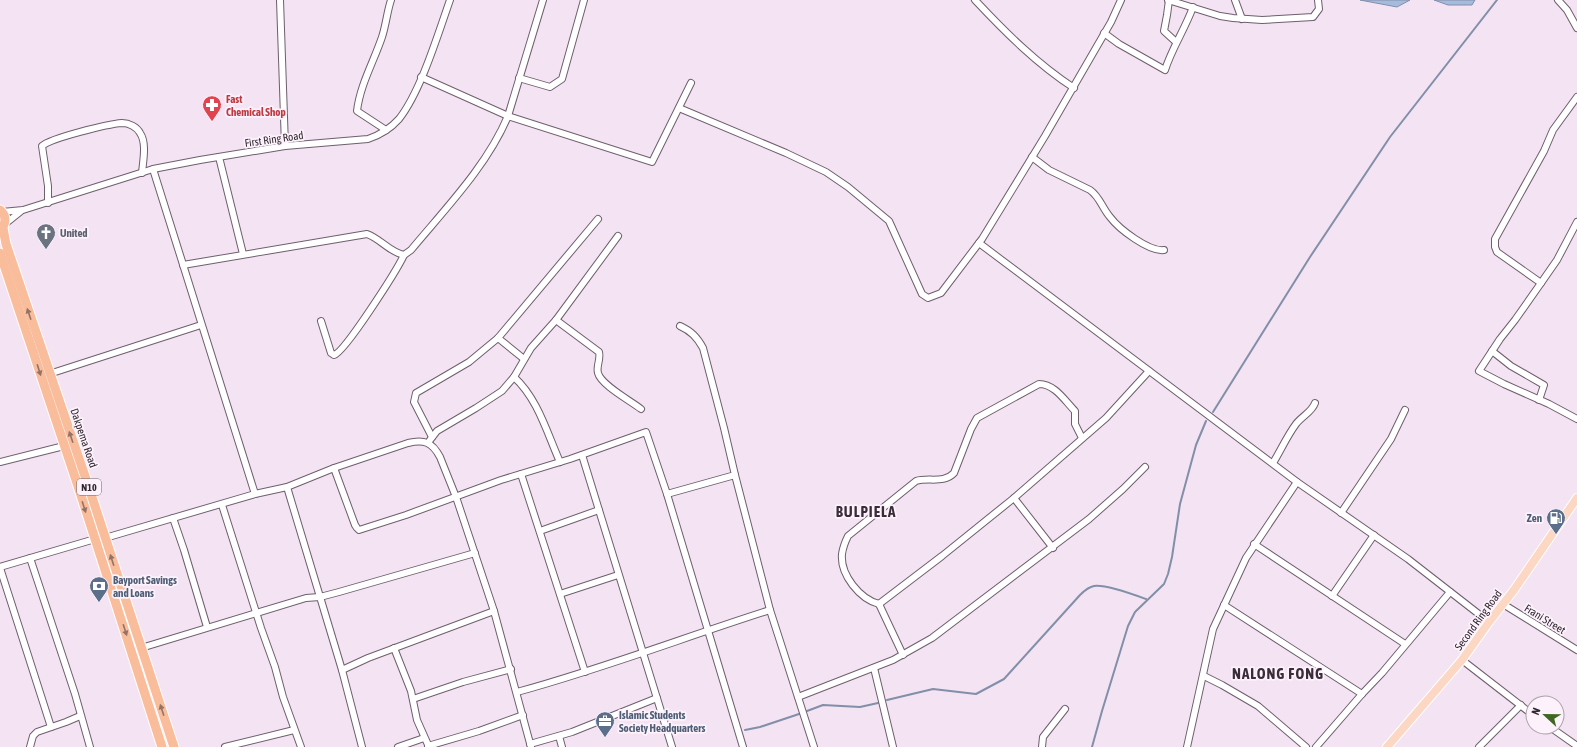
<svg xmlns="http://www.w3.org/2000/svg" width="1577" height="747" viewBox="0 0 1577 747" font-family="'Asap Condensed',sans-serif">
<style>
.water{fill:#a5bbdd;stroke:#828fa9}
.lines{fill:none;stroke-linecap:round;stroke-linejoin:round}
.stream{stroke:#828fa9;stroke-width:2}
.minor-casing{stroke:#6e5f6d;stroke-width:8}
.major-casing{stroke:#fff;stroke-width:10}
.highway-casing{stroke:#fff;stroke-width:11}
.minor{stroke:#fff;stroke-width:6}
.major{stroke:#fbd7c4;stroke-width:8}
.highway{stroke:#f9bd9c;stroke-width:9}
.oneway{fill:#947266}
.labels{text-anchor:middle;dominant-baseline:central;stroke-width:3.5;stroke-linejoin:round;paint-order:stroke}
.shield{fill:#fdf2fc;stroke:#6d656c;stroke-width:1}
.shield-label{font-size:10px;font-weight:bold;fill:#2f282f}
.health-label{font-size:11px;font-weight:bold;fill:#be3a42;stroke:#fdf2fc;text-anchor:start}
.street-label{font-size:11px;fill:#2f282f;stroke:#fdf2fc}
.worship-label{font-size:11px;font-weight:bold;fill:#5b616d;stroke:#fdf2fc;text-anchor:start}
.service-label{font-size:11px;font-weight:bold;fill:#4e5e75;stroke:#fdf2fc;text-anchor:start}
.district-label{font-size:15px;font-weight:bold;letter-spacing:1px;fill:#3a2d39;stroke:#fdf2fc}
</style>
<rect width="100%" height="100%" fill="#f4e3f3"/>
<!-- water -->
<g class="water">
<path d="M 1360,0 L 1410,0 L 1397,7 Z"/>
<path d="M 1434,0 L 1475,0 L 1472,5 L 1448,5 Z"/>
</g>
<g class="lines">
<!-- stream -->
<g class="stream">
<path d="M 1213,412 L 1310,257 L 1390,137 L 1497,0"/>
<path d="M 887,700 L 933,689 L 976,694 L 1004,679 L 1080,595 C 1084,591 1088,587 1094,586 C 1105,584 1135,595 1146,599"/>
<path d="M 807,711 L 823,705 L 860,707 L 878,703"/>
<path d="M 745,730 L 760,727 L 799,714"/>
<path d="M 1092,747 L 1102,711 L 1128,626 L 1135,612 L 1164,584 L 1168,574 L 1172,557 L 1180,504 L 1196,445 L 1206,421"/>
</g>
<defs>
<g id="minor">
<path d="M 280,0 L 285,146"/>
<path d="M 975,0 C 1005,32 1037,64 1074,88"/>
<path d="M 1168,0 L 1220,16 L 1233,18 L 1262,20 L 1313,17 L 1319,9 L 1318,0"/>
<path d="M 1169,0 L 1167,15 L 1164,31 L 1176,42"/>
<path d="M 1235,0 L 1242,19"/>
<path d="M 1558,0 L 1567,10 L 1577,28"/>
<path d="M 1104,33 L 1119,44 L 1165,70 C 1172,48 1185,29 1193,7"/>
<path d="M 421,77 L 508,116 L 652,162 L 691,83"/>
<path d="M 519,78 L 550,87 L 562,79 L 584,0"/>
<path d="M 1577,97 L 1553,130 L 1544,151 L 1495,239 L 1495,247 L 1497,252 L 1541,283 L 1515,320 L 1500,339 L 1479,371 L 1504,384 L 1549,404 L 1577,419"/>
<path d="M 679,108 L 786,153 L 826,172 L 848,187 L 889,221 L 922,294 L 928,298 L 941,293 L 982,239 L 1045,136 L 1111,22 L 1121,0"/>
<path d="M 386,130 L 357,111 C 360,85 374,61 382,37 C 386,25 387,12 391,0"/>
<path d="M 219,157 L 243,254"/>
<path d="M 1032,157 L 1049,170 L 1090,190 C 1100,197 1102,208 1110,217 C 1119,229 1149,252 1164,250"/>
<path d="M 153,169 L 255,494"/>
<path d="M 48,203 L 48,186 L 42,146 C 51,138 108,124 122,123 C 129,123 137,127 140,133 C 147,143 143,161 142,173"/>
<path d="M 2,212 L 23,210 L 153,169 L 200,160 L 285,146 L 368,139 C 380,135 391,128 399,119 C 421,91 438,34 450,0"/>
<path d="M 5,224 L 20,212"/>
<path d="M 979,243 L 1297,482 L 1408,559 L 1489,622"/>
<path d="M 183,265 L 367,234 C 381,239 389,252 404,255 L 411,250 C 445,209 487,166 508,116 L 543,0"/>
<path d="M 1541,283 L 1557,260 L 1577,222"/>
<path d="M 556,320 L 599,352 C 601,359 596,366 598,373 C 601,385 631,401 641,409"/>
<path d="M 321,321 L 331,353 L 334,355 C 345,352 397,270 404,255"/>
<path d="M 498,338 L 524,359"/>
<path d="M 1492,351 L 1511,366 L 1544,385 L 1539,400"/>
<path d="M 49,374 L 201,325"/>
<path d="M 514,377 C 538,399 547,433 560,462"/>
<path d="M 432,437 L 414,402 L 416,393 L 469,362 L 498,338 L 598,219"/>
<path d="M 430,440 L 437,431 L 476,408 L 502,391 L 514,377 L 531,348 L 556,320 L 618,236"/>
<path d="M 582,455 L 672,747"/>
<path d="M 0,462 L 64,446"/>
<path d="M 1273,463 C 1281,450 1287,436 1296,424 C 1302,416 1312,412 1315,403"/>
<path d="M 334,468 L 355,525 L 357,528 L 359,530 L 406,515 L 501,480 L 570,459 L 646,432 L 667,494 L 743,747"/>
<path d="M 521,474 L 585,672"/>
<path d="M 735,475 L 770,610 L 814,747"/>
<path d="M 287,487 L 342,670 L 362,747"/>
<path d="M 667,494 L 735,475 L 724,428 L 703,348 C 697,337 691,331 680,326"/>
<path d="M 1014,498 L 1053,548"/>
<path d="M 222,505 L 261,628 L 275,667 L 283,697 L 301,747"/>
<path d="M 1341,513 L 1391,439 L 1405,410"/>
<path d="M 173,518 L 184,550 L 207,627"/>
<path d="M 540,531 L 599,510"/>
<path d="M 105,538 L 255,494 L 287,487 L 334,468 L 408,443 C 424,439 432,442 440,457 L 456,497 L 494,611 L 531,747"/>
<path d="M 1254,544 L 1405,644"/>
<path d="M 30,558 L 75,694 L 90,747"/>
<path d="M 0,567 L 95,539"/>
<path d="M 0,568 L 51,727"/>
<path d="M 560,594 L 618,575"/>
<path d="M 1332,596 L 1374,535"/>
<path d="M 879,604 C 860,599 840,575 842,554 C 843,547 845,542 848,536 L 916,481 C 928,477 944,484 954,473 L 971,429 L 977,418 L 1039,384 C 1055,384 1065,401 1075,411 L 1075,424 L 1082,438"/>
<path d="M 879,604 L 942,556 L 1014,498 L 1106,418 L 1149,371"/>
<path d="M 879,604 L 903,655"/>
<path d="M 1503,604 L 1577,650"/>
<path d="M 1224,605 L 1362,694"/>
<path d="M 141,648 L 306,598 L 320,597 L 339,592 L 475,553"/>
<path d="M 394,648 L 411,691 L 417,720 L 429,747"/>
<path d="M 1462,660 L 1533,715"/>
<path d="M 874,668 L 893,747"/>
<path d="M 342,670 L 368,658 L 494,611"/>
<path d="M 1204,676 L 1222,685 L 1258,706 L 1306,747"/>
<path d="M 517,692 C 602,669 685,637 770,610"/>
<path d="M 798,697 L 893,660 L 932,638 L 1089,519 L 1123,489 L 1145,467"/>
<path d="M 413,699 L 463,682 L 511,669"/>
<path d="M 1550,727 L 1577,746"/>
<path d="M 559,736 L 562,747"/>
<path d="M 530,744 L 572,732 L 657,698"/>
<path d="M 428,746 L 479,731 L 523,715"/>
<path d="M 30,747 L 33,736 L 37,732 L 66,722 L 80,716"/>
<path d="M 225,747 L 294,730"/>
<path d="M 398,747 L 424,738"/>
<path d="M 1042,747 L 1043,737 L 1065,709"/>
<path d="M 1187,747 L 1213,629 L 1246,558 L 1297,482"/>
<path d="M 1316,747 L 1362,694 L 1382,673 L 1450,592"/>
<path d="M 1479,747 L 1521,705"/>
</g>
<path id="major" d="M 1387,747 L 1462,660 L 1489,622 L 1514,590 L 1577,498"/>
<g id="highway">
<path d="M 0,210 C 7,216 6,224 0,231"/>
<path d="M 3,228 L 6,244 L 88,485 L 174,747"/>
<path d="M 0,253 L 78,486 L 162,747"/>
</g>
</defs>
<!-- minor casing -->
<use href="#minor" class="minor-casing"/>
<!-- major casing -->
<use href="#major" class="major-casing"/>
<!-- highway casing -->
<use href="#highway" class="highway-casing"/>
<!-- minor -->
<use href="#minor" class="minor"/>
<!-- major -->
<use href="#major" class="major"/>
<!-- highway -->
<use href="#highway" class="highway"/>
</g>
<!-- one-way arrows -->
<defs><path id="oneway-solid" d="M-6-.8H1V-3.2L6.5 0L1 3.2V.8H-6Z"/></defs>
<g class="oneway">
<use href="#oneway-solid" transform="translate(29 314) rotate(-109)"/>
<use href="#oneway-solid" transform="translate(39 370) rotate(72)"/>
<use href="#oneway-solid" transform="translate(71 437) rotate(-109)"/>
<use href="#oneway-solid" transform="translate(84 507) rotate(72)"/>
<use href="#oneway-solid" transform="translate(112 560) rotate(-108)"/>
<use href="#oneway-solid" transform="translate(125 630) rotate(72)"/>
<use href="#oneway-solid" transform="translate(162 710) rotate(-108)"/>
</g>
<!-- icons -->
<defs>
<symbol id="pharmacy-pin" viewBox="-11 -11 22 30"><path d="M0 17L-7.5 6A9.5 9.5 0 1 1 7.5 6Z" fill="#e0444e" stroke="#fdf2fc"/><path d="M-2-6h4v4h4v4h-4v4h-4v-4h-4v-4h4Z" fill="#fff"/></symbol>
<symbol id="church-pin" viewBox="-11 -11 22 30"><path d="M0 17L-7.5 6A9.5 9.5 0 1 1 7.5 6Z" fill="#6b7280" stroke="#fdf2fc"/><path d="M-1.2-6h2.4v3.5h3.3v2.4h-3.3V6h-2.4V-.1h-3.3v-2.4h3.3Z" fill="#fff"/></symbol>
<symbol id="fuel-pin" viewBox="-11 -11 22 30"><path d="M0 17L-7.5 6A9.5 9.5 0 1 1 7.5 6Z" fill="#5c6f8a" stroke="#fdf2fc"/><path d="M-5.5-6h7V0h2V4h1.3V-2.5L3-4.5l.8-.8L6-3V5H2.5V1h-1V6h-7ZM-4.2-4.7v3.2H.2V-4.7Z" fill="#fff"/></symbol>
<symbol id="bank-pin" viewBox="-11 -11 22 30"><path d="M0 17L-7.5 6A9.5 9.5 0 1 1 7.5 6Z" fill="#5c6f8a" stroke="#fdf2fc"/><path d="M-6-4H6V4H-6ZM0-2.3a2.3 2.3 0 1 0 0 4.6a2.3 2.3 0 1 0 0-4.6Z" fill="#fff"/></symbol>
<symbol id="office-pin" viewBox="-11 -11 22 30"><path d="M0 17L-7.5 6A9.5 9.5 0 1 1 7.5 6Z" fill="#5c6f8a" stroke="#fdf2fc"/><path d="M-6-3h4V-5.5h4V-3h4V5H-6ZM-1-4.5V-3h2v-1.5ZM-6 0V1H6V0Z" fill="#fff"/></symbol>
</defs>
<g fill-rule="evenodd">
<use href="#pharmacy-pin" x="201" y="94" width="22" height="30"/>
<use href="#church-pin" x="35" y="222" width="22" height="30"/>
<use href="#fuel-pin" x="1545" y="507" width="22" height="30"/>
<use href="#bank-pin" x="88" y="575" width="22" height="30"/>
<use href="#office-pin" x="594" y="710" width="22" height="30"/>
</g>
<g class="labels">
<!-- shield labels -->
<rect class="shield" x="77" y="479" width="24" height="16" rx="3"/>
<g class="shield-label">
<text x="89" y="487">N10</text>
</g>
<!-- health labels -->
<g class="health-label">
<text x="226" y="99">Fast<tspan x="226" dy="13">Chemical Shop</tspan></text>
</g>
<!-- street labels -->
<g class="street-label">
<text transform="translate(274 139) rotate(-8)">First Ring Road</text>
<text transform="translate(84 438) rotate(71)">Dakpema Road</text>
<text transform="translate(1545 619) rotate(32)">Frani Street</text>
<text transform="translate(1478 620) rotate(-54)">Second Ring Road</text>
</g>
<!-- worship labels -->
<g class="worship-label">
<text x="60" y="233">United</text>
</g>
<!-- service labels -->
<g class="service-label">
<text x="1542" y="518" text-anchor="end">Zen</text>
<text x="113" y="580">Bayport Savings<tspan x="113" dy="13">and Loans</tspan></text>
<text x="619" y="715">Islamic Students<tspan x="619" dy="13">Society Headquarters</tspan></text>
</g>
<!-- district labels -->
<g class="district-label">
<text x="866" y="511">BULPIELA</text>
<text x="1278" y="673">NALONG FONG</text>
</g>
</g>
<!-- north arrow -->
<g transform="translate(1545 715) rotate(292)"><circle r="19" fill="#fdf2fc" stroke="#aba1aa"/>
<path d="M0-3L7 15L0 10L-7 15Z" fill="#406721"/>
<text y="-6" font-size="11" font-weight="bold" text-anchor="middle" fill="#2f282f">N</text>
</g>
</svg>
